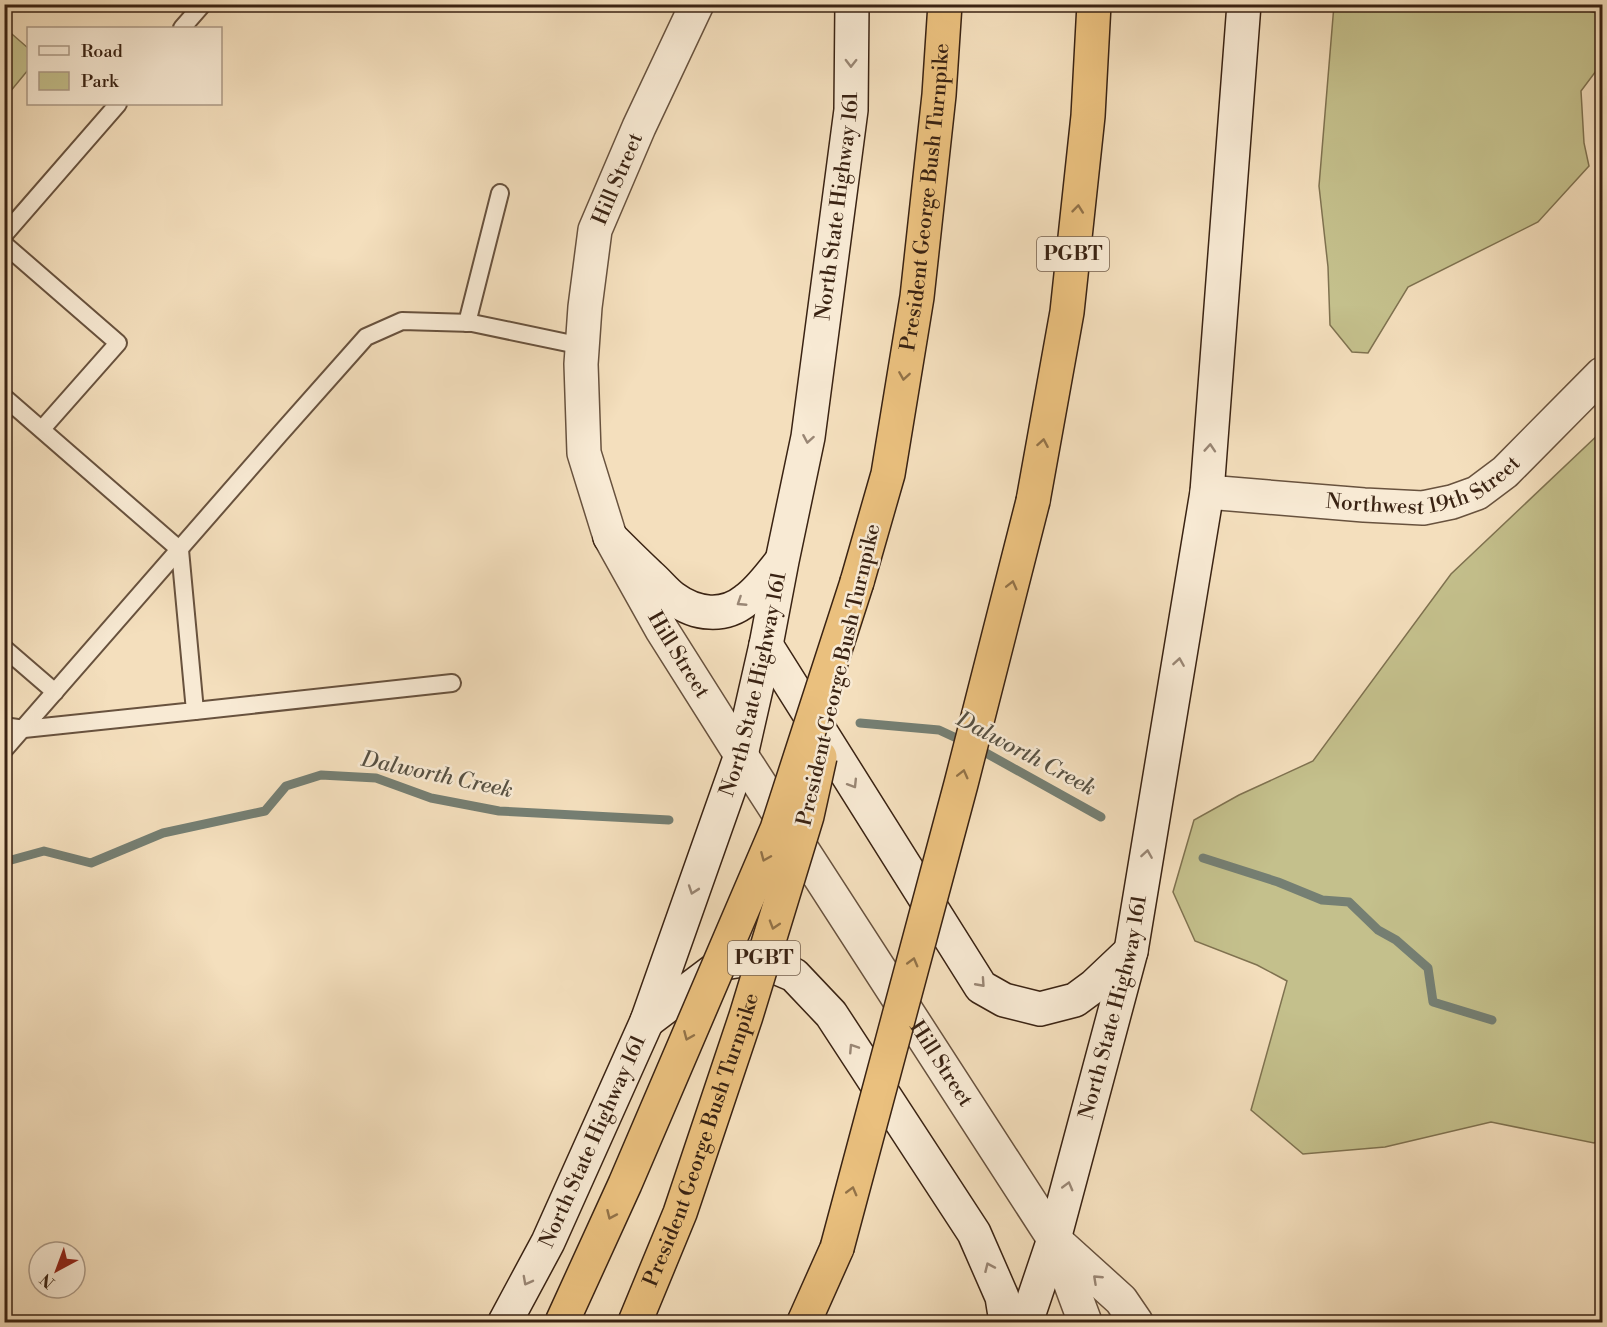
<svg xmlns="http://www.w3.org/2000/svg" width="1607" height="1327" viewBox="0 0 1607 1327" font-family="'Libre Bodoni',serif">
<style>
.green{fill:#c4c08c;stroke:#7f7250;stroke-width:1.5}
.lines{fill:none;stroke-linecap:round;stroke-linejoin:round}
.stream{stroke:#757f73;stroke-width:9}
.service-casing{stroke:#68523e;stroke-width:20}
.tertiary-casing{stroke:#68523e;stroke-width:36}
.secondary-casing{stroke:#3a2313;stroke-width:36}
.motorway-casing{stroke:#3a2313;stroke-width:36}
.service{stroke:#f8ead4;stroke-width:16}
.tertiary{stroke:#f8ead4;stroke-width:33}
.secondary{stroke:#f8ead4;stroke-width:33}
.motorway{stroke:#eac07e;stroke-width:33}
.motorway-bridge-casing{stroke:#3a2313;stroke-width:36;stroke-linecap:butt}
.motorway-bridge{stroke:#eac07e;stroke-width:33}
.oneway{stroke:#998674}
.oneway2{stroke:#927248}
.labels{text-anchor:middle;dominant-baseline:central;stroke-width:5;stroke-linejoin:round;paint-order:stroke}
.shield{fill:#f8ead4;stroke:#735f4d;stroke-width:1.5}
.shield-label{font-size:20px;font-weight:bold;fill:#3a2313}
.street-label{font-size:21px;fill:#3a2313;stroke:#f8ead4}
.water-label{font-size:22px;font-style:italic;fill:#575143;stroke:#f8ead4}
</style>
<rect width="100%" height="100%" fill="#f4dfbd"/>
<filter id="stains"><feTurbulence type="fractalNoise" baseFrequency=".00333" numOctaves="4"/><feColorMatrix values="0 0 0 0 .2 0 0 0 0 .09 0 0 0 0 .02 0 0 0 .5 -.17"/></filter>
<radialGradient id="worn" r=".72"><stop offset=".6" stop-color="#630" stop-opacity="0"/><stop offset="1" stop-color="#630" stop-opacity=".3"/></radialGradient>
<!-- green -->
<g class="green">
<path d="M 1558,4 L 1597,13 L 1602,19 L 1602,63 L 1581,91 L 1584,143 L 1589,166 L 1538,222 L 1408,287 L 1368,353 L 1352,352 L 1330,325 L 1328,267 L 1319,186 L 1334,5 Z"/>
<path d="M 5,28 L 28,48 L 28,70 L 5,98 Z"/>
<path d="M 1602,431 L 1602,1138 L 1594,1143 L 1491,1122 L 1385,1147 L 1303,1154 L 1251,1110 L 1287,981 L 1257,965 L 1195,941 L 1173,892 L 1194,820 L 1239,795 L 1313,761 L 1451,574 Z"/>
</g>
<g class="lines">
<!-- stream -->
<g class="stream">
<path d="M 860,723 L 939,730 L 965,742"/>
<path d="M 977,748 L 1101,817"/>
<path d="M 1203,858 L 1278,882 L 1322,900 L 1349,902 L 1378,930 L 1396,940 L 1428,968 L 1433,1002 L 1492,1020"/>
<path d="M 4,862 L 44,851 L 91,863 L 163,833 L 265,811 L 286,786 L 321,775 L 376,778 L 431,798 L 499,811 L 669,820"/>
</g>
<defs>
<g id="service">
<path d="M 182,28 L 203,4"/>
<path d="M 4,235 L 118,104"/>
<path d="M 4,244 L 118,343 L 42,429"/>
<path d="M 467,323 L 500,193"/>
<path d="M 4,397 L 180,550 L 195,711 L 24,729 L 4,726"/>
<path d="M 4,648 L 55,692"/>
<path d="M 195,711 L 452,683"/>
<path d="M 4,750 L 279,435 L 366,337 L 402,321 L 472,323 L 582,346"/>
</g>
<g id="tertiary">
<path id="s1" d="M 697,4 L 639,127 L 595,230 L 585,307 L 581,364 L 584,453 L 610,537 L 662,630 L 741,755 L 1054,1239 L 1085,1322"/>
<path id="s2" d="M 1207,492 L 1364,505 L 1423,508 L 1452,502 L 1477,493 L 1505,472 L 1602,374"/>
<path d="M 1058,1243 L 1121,1300 L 1136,1322"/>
</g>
<g id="secondary">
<path d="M 610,537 C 623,550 636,563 650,576 C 658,583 665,592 673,598 C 696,615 724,618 746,600 C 760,590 770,575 781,562"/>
<path d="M 766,645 L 981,987 L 1004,1000 L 1040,1009 L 1075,1000 L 1094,986 L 1131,951"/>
<path d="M 647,1021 L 724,963 L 754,958 L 794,975 L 831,1014 L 974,1233 L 1002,1297 L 1006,1322"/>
<path id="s3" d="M 505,1322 L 548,1242 L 647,1021 L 741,755 L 766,645 L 782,561 L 808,437 L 851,110 L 852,4"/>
<path id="s4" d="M 1026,1322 L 1054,1239 L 1131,951 L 1207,492 L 1244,4"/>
</g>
<g id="motorway">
<path d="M 1033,501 L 1067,312 L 1088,116 L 1094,4"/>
<path id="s5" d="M 857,582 L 888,474 L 917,297 L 939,95 L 945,4"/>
<path d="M 804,1322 L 837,1248"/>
</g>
</defs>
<!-- service casing -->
<use href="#service" class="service-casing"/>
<!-- tertiary casing -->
<use href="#tertiary" class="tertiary-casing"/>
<!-- secondary casing -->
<use href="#secondary" class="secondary-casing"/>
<!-- motorway casing -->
<use href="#motorway" class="motorway-casing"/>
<!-- service -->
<use href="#service" class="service"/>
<!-- tertiary -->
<use href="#tertiary" class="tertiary"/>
<!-- secondary -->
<use href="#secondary" class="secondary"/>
<!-- motorway -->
<use href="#motorway" class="motorway"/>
<defs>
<g id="motorway-bridge">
<path d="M 837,1248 L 961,784 L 1033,501"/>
<path d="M 562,1322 L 625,1184 L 777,829 L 857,582"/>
<path id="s6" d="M 635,1322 L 680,1213 L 746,1016 L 807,816 L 820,757"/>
</g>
</defs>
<!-- motorway-bridge casing -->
<use href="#motorway-bridge" class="motorway-bridge-casing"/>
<!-- motorway-bridge -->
<use href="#motorway-bridge" class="motorway-bridge"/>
</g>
<!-- one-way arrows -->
<defs><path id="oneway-chevron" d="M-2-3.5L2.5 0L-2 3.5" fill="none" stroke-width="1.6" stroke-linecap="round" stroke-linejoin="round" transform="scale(1.5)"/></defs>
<g class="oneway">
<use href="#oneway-chevron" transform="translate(851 63) rotate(91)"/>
<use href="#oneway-chevron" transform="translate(808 439) rotate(100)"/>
<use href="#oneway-chevron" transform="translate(1210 448) rotate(-86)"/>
<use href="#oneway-chevron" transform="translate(741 602) rotate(147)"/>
<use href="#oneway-chevron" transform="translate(1179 662) rotate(-81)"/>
<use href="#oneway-chevron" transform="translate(853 784) rotate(58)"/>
<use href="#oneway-chevron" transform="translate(1147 854) rotate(-81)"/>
<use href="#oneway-chevron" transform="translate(693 890) rotate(109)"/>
<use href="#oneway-chevron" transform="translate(981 983) rotate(48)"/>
<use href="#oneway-chevron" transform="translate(853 1048) rotate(-123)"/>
<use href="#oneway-chevron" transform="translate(1068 1186) rotate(-75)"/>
<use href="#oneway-chevron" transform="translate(989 1267) rotate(-114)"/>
<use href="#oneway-chevron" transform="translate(1097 1279) rotate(-137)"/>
<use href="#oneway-chevron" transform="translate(527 1281) rotate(118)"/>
</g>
<g class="oneway2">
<use href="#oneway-chevron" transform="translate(1078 209) rotate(-84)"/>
<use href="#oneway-chevron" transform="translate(904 376) rotate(99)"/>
<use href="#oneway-chevron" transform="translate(1043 443) rotate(-80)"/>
<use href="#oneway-chevron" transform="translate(1012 585) rotate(-76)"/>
<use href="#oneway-chevron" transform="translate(963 774) rotate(-76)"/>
<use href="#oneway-chevron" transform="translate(765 857) rotate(113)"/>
<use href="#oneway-chevron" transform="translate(774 925) rotate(107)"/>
<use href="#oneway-chevron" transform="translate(913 962) rotate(-75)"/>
<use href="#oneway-chevron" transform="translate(688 1036) rotate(113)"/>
<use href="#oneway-chevron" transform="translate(852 1191) rotate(-75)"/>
<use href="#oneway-chevron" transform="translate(611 1215) rotate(114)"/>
</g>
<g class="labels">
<!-- shield labels -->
<g class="shield">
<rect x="1037" y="237" width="72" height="34" rx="4.5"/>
<rect x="728" y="941" width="72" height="34" rx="4.5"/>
</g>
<g class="shield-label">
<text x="1073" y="254">PGBT</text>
<text x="764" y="958">PGBT</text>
</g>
<!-- street labels -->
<g class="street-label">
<text transform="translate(618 179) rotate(-67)">Hill Street</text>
<text stroke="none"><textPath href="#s5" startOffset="392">President George Bush Turnpike</textPath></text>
<text stroke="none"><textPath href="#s3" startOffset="1173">North State Highway 161</textPath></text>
<text stroke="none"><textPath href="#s2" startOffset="222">Northwest 19th Street</textPath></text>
<text stroke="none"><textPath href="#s1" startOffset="696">Hill Street</textPath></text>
<text transform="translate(839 675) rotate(-77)">President George Bush Turnpike</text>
<text stroke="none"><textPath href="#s3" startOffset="687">North State Highway 161</textPath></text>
<text stroke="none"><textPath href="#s4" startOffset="327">North State Highway 161</textPath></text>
<text stroke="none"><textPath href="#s1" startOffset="1182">Hill Street</textPath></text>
<text stroke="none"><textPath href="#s6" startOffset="194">President George Bush Turnpike</textPath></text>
<text stroke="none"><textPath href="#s3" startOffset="201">North State Highway 161</textPath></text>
</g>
<!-- water labels -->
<g class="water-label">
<text transform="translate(1026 754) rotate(28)">Dalworth Creek</text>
<text transform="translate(437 775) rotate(12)">Dalworth Creek</text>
</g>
</g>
<!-- margin -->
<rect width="1607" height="1327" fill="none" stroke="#f4dfbd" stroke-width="24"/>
<rect x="6" y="6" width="1595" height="1315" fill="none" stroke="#3a2313" stroke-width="3"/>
<rect x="12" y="12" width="1583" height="1303" fill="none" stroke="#3a2313" stroke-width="1.5"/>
<!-- legend -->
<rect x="27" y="27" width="195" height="78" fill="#f8ead4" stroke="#ac9a87" stroke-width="1.5"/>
<rect x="39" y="46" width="30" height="9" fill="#f8ead4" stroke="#ac9a87" stroke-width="1.5"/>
<text x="81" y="57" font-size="18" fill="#3a2313">Road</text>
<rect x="39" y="72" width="30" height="18" fill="#c4c08c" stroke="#ac9a87" stroke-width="1.5"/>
<text x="81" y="87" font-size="18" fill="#3a2313">Park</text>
<!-- north arrow -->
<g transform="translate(57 1270) rotate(221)"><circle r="28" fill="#f8ead4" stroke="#ac9a87" stroke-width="1.5"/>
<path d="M0-4.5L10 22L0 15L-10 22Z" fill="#8f2418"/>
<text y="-9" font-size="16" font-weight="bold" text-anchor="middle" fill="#3a2313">N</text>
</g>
<rect width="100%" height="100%" filter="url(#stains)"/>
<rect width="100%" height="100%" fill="url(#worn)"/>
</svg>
